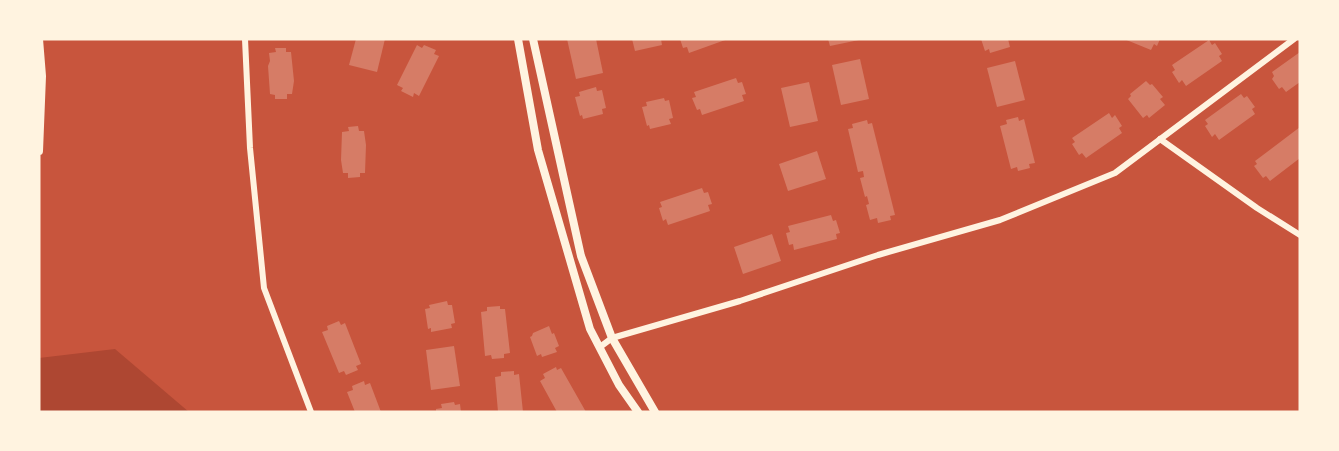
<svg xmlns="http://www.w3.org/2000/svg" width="1339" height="451" viewBox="0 0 1339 451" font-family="'Source Serif 4',serif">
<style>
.green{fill:#ae4732}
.building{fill:#d67c66}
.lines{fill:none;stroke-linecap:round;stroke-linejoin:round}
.minor{stroke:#fff3e0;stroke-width:6}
.tertiary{stroke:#fff3e0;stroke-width:8}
.secondary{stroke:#fff3e0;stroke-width:8}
</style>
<rect width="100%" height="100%" fill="#c8553d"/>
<!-- green -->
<path class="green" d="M 115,349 L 189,412 L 39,412 L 39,358 Z"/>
<!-- building -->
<g class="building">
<path d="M 356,39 L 385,39 L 377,72 L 349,65 Z"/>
<path d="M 567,39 L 596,39 L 603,73 L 576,79 Z"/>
<path d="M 632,39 L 661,39 L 662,45 L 635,51 Z"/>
<path d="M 680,39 L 728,39 L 689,53 L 687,47 L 683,48 Z"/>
<path d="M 828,39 L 858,39 L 859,40 L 830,46 Z"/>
<path d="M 981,39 L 1008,39 L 1010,47 L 990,53 L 989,49 L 985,51 Z"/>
<path d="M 1124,39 L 1160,39 L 1157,46 L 1154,44 L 1151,50 Z"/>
<path d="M 1209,40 L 1212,45 L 1215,43 L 1222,54 L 1219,56 L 1222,61 L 1186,86 L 1182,80 L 1179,83 L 1172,72 L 1175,70 L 1172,65 Z"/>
<path d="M 417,45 L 422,48 L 424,45 L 436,50 L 434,54 L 439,56 L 419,96 L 414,93 L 413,97 L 401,91 L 403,88 L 397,85 Z"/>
<path d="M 275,48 L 286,48 L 286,52 L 291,52 L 294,81 L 292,94 L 287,94 L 287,99 L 275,99 L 275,95 L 270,94 L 268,66 L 270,61 L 269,53 L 276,52 Z"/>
<path d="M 1300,52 L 1300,82 L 1286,92 L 1282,87 L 1279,89 L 1272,79 L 1274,76 L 1272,72 Z"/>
<path d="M 860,59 L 869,99 L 841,105 L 832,65 Z"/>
<path d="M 1015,61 L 1025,100 L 997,107 L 987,68 Z"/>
<path d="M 736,78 L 738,83 L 742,82 L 746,94 L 742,95 L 744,101 L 702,115 L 700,109 L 697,110 L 692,98 L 696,97 L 694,92 Z"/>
<path d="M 1146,81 L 1150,85 L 1152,84 L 1163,97 L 1160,99 L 1165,105 L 1149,118 L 1147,115 L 1143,118 L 1128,99 L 1131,96 L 1130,94 Z"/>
<path d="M 809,82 L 818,121 L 790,127 L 781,88 Z"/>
<path d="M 596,87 L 597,91 L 602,90 L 606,108 L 602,109 L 603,114 L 583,119 L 582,115 L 580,116 L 575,97 L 580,96 L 579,92 Z"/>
<path d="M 1241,94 L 1244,98 L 1247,96 L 1255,107 L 1252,109 L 1255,114 L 1219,140 L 1215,134 L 1212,137 L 1205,126 L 1208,124 L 1205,120 Z"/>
<path d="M 664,98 L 665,101 L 669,100 L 673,118 L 669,119 L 671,124 L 650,129 L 649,125 L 647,126 L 642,107 L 647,106 L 646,102 Z"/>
<path d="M 1109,113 L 1112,118 L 1115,115 L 1122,126 L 1119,128 L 1122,133 L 1086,158 L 1082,153 L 1079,155 L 1072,144 L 1075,142 L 1072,138 Z"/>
<path d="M 1018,117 L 1019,121 L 1024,119 L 1035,163 L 1029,164 L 1030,168 L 1018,171 L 1017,167 L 1011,169 L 1000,126 L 1007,124 L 1006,120 Z"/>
<path d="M 867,120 L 868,124 L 872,123 L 895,215 L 890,216 L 891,220 L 878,223 L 877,218 L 870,220 L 866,205 L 869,204 L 867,196 L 865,197 L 860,178 L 864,177 L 863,171 L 858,172 L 848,129 L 853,128 L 852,124 Z"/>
<path d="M 358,126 L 359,131 L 364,131 L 366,145 L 365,173 L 360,173 L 360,177 L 348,178 L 348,173 L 343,173 L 341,160 L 342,132 L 349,131 L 348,127 Z"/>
<path d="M 1300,127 L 1300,158 L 1270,181 L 1266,176 L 1263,178 L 1254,166 L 1257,164 L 1255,161 Z"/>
<path d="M 817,151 L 826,179 L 788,191 L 779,164 Z"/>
<path d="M 702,188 L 704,193 L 708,192 L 712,204 L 708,205 L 710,211 L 668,225 L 666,219 L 663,221 L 659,208 L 662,207 L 660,202 Z"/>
<path d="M 831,215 L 833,221 L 836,220 L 840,233 L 836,234 L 837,239 L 794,250 L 793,244 L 789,245 L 786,233 L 790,232 L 788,226 Z"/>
<path d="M 772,234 L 781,261 L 743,274 L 734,247 Z"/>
<path d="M 447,301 L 448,305 L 452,305 L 455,323 L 451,324 L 452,328 L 431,332 L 431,328 L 428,329 L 425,309 L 430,308 L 429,305 Z"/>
<path d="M 500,306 L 500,309 L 505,309 L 510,353 L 504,354 L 504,358 L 492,359 L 491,355 L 485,356 L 481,312 L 487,311 L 487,307 Z"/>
<path d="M 339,321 L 341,325 L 345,323 L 361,364 L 356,366 L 358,370 L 346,375 L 344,371 L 339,373 L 322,332 L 328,330 L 327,326 Z"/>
<path d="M 549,326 L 552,334 L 554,333 L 559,346 L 555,348 L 557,352 L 542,357 L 541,354 L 537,356 L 530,337 L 532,336 L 533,333 Z"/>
<path d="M 454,346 L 460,386 L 431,390 L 426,350 Z"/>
<path d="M 556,367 L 557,370 L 561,368 L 586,412 L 557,412 L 540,381 L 545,378 L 543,374 Z"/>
<path d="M 514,371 L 514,375 L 519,374 L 523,412 L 498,412 L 495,377 L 501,376 L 501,372 Z"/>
<path d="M 364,381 L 365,385 L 370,383 L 381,412 L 355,412 L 347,392 L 353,390 L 352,386 Z"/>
<path d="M 454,402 L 455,405 L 460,404 L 461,412 L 436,412 L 436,409 L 442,408 L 441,404 Z"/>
</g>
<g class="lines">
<!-- minor -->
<g class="minor">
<path d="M 245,39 L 250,148 L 264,288 L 311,412"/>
<path d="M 1160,139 L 1257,208 L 1300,235"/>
<path d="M 600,347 L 612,338 L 740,301 L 878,255 L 1000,220 L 1115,173 L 1294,39"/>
</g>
<!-- tertiary -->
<g class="tertiary">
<path d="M 518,39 L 538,150 L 590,329 L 619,385 L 638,412"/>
<path d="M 533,39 L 581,256 L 612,338 L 655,412"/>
</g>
<!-- secondary -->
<path class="secondary" d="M 39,151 L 42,76 L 39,39"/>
</g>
<!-- border -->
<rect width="1339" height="451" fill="none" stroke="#fff3e0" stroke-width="81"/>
</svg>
